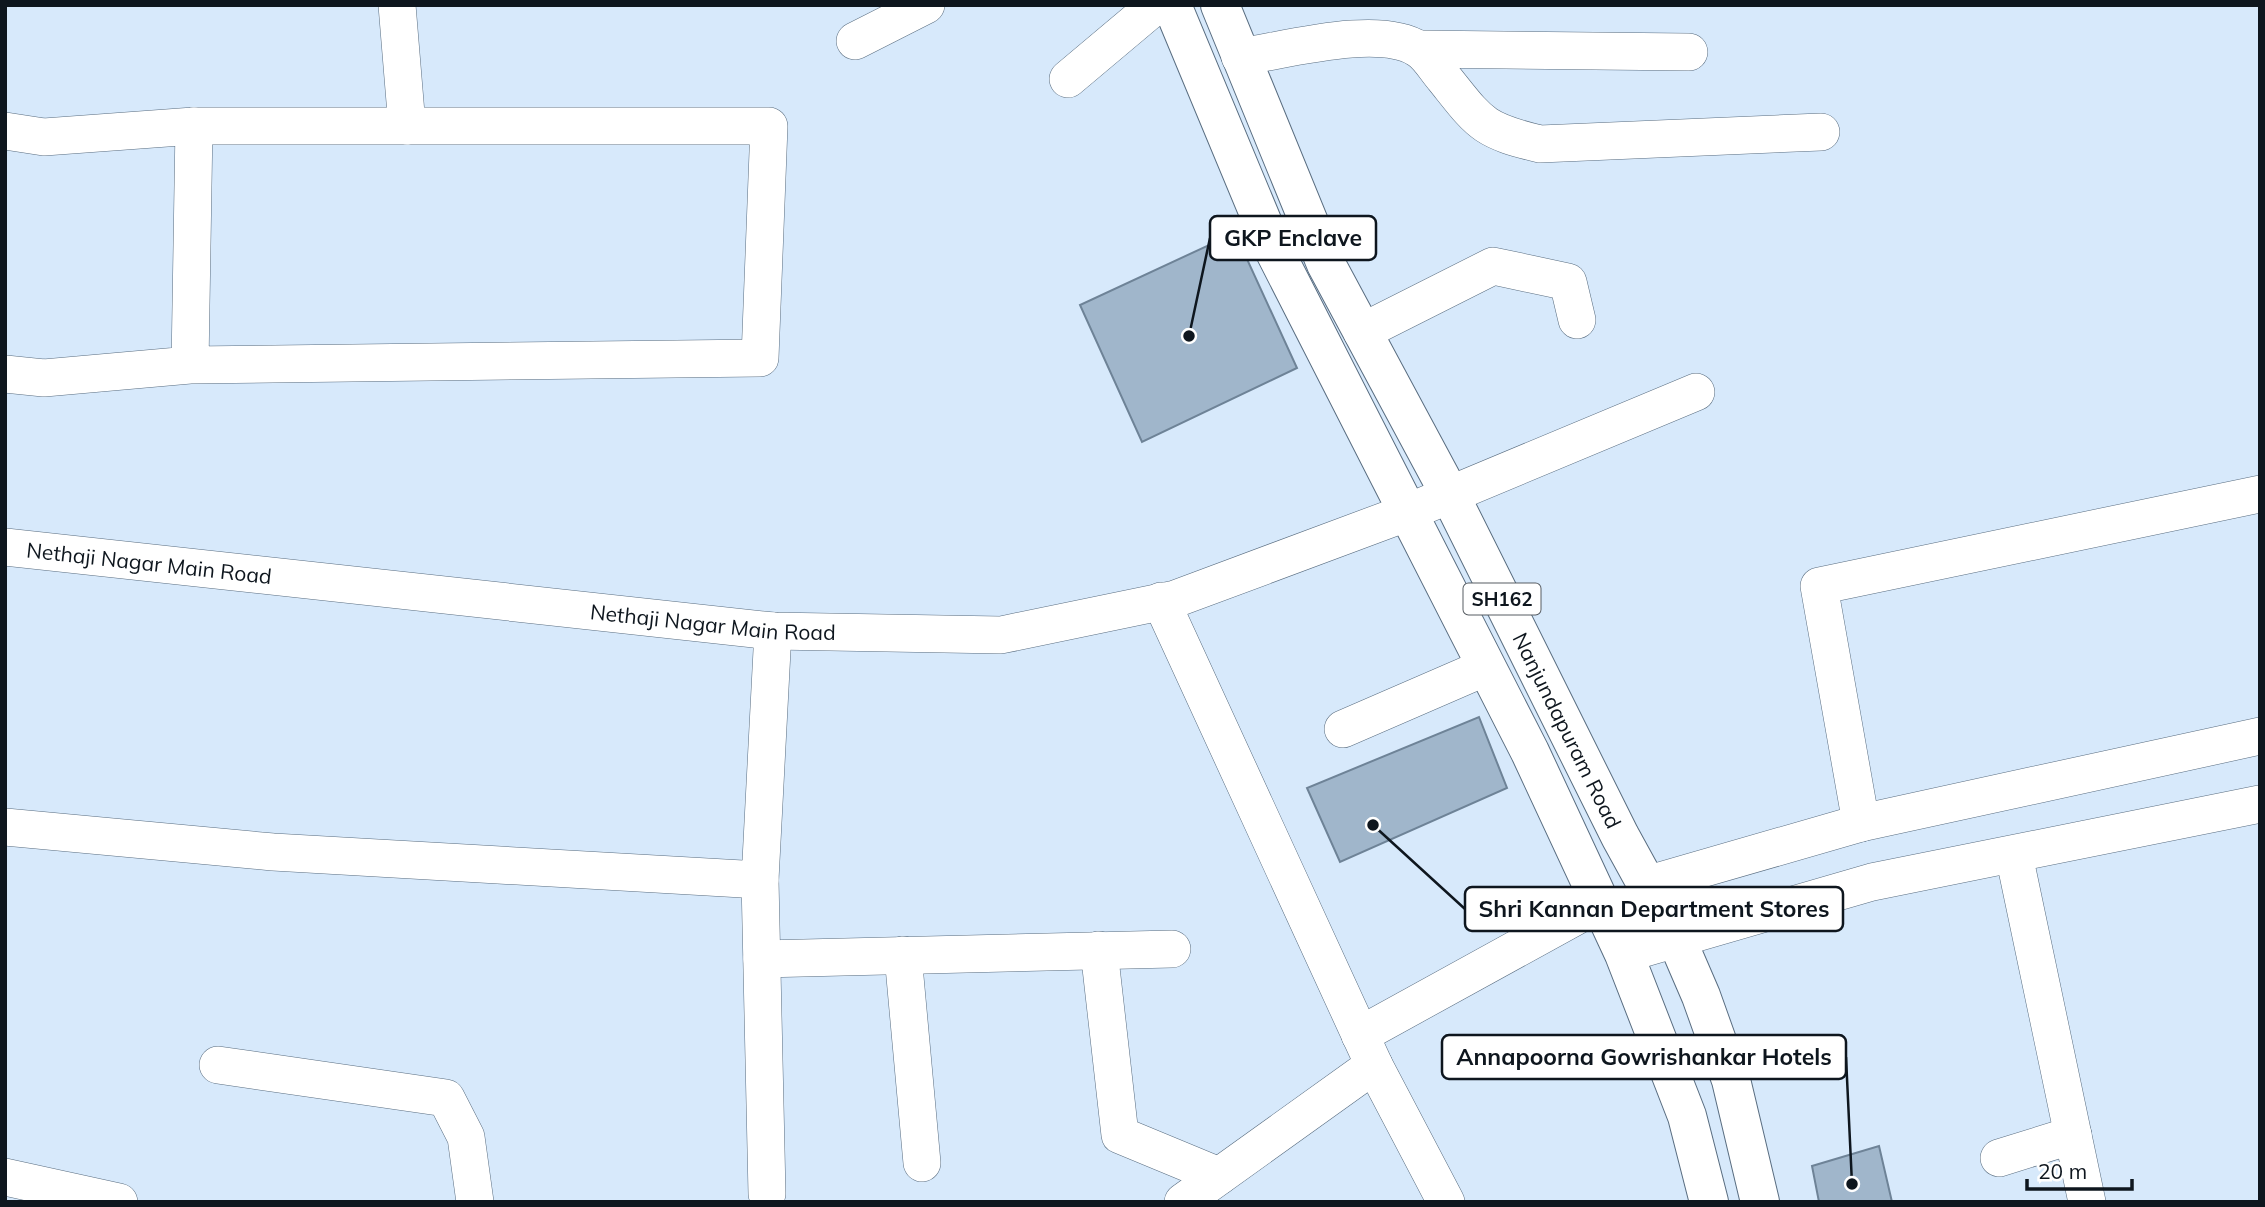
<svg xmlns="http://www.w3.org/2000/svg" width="2265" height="1207" viewBox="0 0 2265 1207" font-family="Mulish,sans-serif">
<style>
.building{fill:#a0b6cb;stroke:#6e8397;stroke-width:2}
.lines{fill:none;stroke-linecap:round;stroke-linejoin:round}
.minor-casing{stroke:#596d80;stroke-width:38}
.primary-casing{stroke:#596d80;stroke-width:40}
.minor{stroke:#fff;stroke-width:37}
.primary{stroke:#fff;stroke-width:38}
.labels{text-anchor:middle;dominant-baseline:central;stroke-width:5;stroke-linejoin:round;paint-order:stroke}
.shield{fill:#fff;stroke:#565c62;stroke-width:2}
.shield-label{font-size:19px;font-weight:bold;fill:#0e161e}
.street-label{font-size:21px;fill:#0e161e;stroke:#fff}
.leader{fill:none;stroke:#0e161e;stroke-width:2.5}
.callout-dot{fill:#0e161e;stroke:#fff;stroke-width:2.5}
.callout{fill:#fff;stroke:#0e161e;stroke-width:2.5}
.callout-label{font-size:23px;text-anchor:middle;font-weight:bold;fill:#0e161e}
</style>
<rect width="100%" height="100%" fill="#d7e9fb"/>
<!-- building -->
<g class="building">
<path d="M 1235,233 L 1297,368 L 1142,442 L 1080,305 Z"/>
<path d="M 1479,717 L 1507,788 L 1340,862 L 1307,788 Z"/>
<path d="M 1879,1146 L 1892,1202 L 1819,1202 L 1812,1166 Z"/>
</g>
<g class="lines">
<defs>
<g id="minor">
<path d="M 397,5 L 407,126"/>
<path d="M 855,41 L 926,5"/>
<path d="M 1420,49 L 1689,52"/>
<path d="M 1240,57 C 1286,50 1379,24 1418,49 C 1428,55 1436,69 1443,77 C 1480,123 1481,130 1540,144 L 1821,132"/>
<path d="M 1068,79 L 1156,5"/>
<path d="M 5,131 L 44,137 L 194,126"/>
<path d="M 1362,332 L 1493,266 L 1568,282 L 1577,320"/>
<path d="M 5,374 L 44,378 L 190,365 L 194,126 L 769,126 L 760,358 L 190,365"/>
<path id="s1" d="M 5,547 L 773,631 L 1001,635 L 1175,599 L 1406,513 L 1696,392"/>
<path d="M 1161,601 L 1374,1065 L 1183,1202"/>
<path d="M 1343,729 L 1486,667"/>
<path d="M 1861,823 L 1819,586 L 2260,494"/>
<path d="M 5,827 L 273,852 L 760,880 L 773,631"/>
<path d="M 2014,855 L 2087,1202"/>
<path d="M 760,880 L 767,1194"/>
<path d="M 1646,885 L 1861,823 L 2260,736"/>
<path d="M 1099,950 L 1120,1135 L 1219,1176"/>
<path d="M 1624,954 L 1872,882 L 2260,804"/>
<path d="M 903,955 L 922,1163"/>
<path d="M 762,959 L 1172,949"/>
<path d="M 1360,1035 L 1600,903"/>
<path d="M 218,1065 L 446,1098 L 466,1137 L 475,1202"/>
<path d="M 1374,1065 L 1446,1202"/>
<path d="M 1999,1158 L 2073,1135"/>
<path d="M 5,1177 L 119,1202"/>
</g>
<g id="primary">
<path d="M 1172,5 L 1274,250 L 1530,752 L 1624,954 L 1687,1116 L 1709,1202"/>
<path id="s2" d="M 1220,5 L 1326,264 L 1449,493 L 1620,836 L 1676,938 L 1701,996 L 1731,1080 L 1760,1202"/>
</g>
</defs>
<!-- minor casing -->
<use href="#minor" class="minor-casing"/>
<!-- primary casing -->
<use href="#primary" class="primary-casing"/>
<!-- minor -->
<use href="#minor" class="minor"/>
<!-- primary -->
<use href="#primary" class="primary"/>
</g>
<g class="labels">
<!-- shield labels -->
<rect class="shield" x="1463.5" y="583.5" width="77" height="31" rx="5"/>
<g class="shield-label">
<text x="1502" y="599">SH162</text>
</g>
<!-- street labels -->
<g class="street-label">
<text stroke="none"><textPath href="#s1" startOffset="145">Nethaji Nagar Main Road</textPath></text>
<text stroke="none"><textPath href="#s1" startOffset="712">Nethaji Nagar Main Road</textPath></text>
<text stroke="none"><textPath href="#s2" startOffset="805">Nanjundapuram Road</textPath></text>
</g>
</g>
<!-- callouts -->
<path class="leader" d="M1189 336L1210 238M1373 825L1465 909M1852 1184L1846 1057"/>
<g class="callout-dot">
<circle cx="1189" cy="336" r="7"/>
<circle cx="1373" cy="825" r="7"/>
<circle cx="1852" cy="1184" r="7"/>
</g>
<g class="callout">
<rect x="1210" y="216" width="166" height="44" rx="7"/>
<rect x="1465" y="887" width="378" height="44" rx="7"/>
<rect x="1442" y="1035" width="404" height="44" rx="7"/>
</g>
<g class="callout-label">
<text x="1293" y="246">GKP Enclave</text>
<text x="1654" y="917">Shri Kannan Department Stores</text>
<text x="1644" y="1065">Annapoorna Gowrishankar Hotels</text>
</g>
<!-- border -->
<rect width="2265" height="1207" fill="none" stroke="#0e161e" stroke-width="14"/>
<!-- scale -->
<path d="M2027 1179v10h105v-10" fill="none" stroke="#0e161e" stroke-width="3.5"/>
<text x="2038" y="1179" font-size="21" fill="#0e161e" stroke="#ffffff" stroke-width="5" paint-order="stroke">20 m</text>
</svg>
